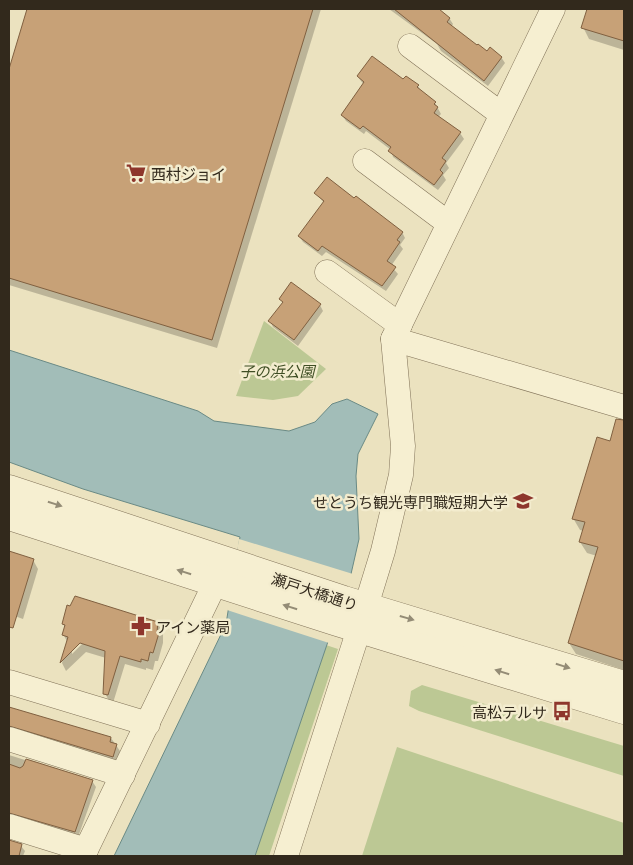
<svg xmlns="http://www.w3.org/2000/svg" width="633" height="865" viewBox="0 0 633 865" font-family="Literata,'Noto Sans JP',serif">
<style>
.green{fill:#bcc894}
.water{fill:#a2bdb8;stroke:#6a8a85}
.pier{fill:#ebe2bf}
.shadow{fill:#0003;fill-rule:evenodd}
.building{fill:#c7a177;stroke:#806040}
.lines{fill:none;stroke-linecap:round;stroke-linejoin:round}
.minor-casing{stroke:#827359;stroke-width:25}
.tertiary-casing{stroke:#827359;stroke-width:29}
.minor{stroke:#f6efd1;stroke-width:24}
.tertiary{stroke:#f6efd1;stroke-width:28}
.oneway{fill:#948c76}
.labels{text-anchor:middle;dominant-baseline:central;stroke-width:5;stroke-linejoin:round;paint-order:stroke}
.poi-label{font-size:15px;fill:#32291c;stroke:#f3ecce;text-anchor:start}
.park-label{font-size:15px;font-style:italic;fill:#3f4e24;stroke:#f3ecce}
.street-label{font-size:15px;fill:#32291c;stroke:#f3ecce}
</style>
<rect width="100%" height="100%" fill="#ebe2bf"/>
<!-- green -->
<g class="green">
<path d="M 264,321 L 326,369 L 298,396 L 273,400 L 236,396 Z"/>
<path d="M 326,645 L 338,649 L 269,856 L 255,856 Z"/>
<path d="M 422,685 L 624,746 L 624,776 L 419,711 L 409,706 L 411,691 Z"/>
<path d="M 397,747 L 624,823 L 624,856 L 362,856 Z"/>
</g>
<!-- water -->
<path class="water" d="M 9,350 L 198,411 L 214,421 L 289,431 L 315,422 L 332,404 L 347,399 L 378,414 L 358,454 L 356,476 L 359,539 L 351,574 L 255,856 L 114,856 L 226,624 L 240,537 L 83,489 L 9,462 Z"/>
<!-- pier -->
<path class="pier" d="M 239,539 L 353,574 L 329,643 L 227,610 Z"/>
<!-- shadow -->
<g class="shadow">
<path d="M 28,9 L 321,9 L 217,348 L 9,285 L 9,73 Z"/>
<path d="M 389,9 L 437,9 L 449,18 L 453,24 L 451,27 L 487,53 L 501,57 L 505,63 L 488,86 L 441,51 L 437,44 Z"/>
<path d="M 588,9 L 624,9 L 624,50 L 589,39 L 583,27 Z"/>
<path d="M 358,77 L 404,81 L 418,86 L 422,93 L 435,103 L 441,114 L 438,117 L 460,133 L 464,139 L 446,163 L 449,168 L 443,175 L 446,180 L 438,190 L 393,157 L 391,150 L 366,131 L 364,134 L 346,121 L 342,115 L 364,85 Z"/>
<path d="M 316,193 L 402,232 L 405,238 L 400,245 L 403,249 L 391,266 L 398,274 L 386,291 L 326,252 L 322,256 L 303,242 L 299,236 L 324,203 Z"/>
<path d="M 280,299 L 320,305 L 323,311 L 298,346 L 273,327 L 270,321 L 283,303 Z"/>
<path d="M 615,429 L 624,432 L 624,670 L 576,654 L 569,643 L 597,556 L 587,553 L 580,542 L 584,531 L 580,530 L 573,518 L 611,442 Z"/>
<path d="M 9,553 L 33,560 L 38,569 L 23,619 L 9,614 Z"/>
<path d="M 157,623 L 163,632 L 163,643 L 158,661 L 155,661 L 153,670 L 146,668 L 146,670 L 125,664 L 113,703 L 110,703 L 105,693 L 106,658 L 86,652 L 66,671 L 62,663 L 68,643 L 63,634 L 65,627 L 63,624 ZM 84,638 L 86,640 L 72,654 L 72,650 Z"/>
<path d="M 9,708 L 111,738 L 120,751 L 116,763 L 9,733 Z"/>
<path d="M 9,755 L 92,781 L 96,787 L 78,837 L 9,817 Z"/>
<path d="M 9,842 L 21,846 L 25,851 L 23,856 L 9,856 Z"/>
</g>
<!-- building -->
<g class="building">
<path d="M 27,9 L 313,9 L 212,340 L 9,278 L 9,69 Z"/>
<path d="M 394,9 L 439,9 L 450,18 L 447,22 L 477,45 L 478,44 L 487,51 L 490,47 L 502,57 L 484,81 Z"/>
<path d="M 587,9 L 624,9 L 624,41 L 581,28 Z"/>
<path d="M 372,56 L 403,79 L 406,76 L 419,85 L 417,87 L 436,102 L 434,104 L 438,107 L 434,113 L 461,132 L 442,158 L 446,161 L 440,170 L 443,173 L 434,185 L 388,151 L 391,147 L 363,126 L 360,129 L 341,115 L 364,82 L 357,76 Z"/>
<path d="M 327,177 L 354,198 L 356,196 L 403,232 L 397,240 L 400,242 L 387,261 L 396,267 L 382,286 L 322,246 L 318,251 L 298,236 L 324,201 L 314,193 Z"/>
<path d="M 291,282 L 321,304 L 294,340 L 268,321 L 283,302 L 279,299 Z"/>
<path d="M 616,419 L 624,420 L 624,661 L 568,643 L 598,547 L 579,542 L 585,522 L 572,519 L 597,437 L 610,441 Z"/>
<path d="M 9,551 L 34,559 L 13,628 L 9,627 Z"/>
<path d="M 75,596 L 158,622 L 157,632 L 159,633 L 153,653 L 150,652 L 148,661 L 141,659 L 141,662 L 120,656 L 108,695 L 103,694 L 105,651 L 80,643 L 60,663 L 68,637 L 62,635 L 65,625 L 62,624 L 67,605 L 70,606 Z"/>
<path d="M 9,707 L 111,737 L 110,742 L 117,744 L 113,757 L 9,726 Z"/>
<path d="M 26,759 L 93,780 L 75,832 L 9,813 L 9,764 L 20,768 L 23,766 Z"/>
<path d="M 9,840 L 22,844 L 19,856 L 9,856 Z"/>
</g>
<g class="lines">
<defs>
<g id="minor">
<path d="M 410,46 L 501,114"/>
<path d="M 365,161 L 448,223"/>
<path d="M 327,272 L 400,325"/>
<path d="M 393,339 L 624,407"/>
<path d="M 9,682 L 148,724"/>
<path d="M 9,739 L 123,775"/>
<path d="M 9,826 L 86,850"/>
<path d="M 83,856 L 223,567"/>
<path d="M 286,856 L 359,629 L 383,551 L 401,475 L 403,446 L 393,339 L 553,9"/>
</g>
<g id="tertiary">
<path d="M 9,489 L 344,600 L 624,685"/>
<path d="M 9,516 L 337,622 L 624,710"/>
</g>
</defs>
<!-- minor casing -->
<use href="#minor" class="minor-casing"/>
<!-- tertiary casing -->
<use href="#tertiary" class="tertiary-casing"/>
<!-- minor -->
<use href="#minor" class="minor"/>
<!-- tertiary -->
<use href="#tertiary" class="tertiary"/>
</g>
<!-- one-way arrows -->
<defs><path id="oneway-solid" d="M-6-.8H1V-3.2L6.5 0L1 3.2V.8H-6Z" transform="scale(1.25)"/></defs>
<g class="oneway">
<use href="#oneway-solid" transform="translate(55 504) rotate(18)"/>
<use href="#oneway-solid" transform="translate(184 572) rotate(-162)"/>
<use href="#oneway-solid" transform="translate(290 607) rotate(-162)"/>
<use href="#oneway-solid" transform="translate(407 618) rotate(16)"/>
<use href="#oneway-solid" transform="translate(563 666) rotate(17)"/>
<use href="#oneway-solid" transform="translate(502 672) rotate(-163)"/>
</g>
<!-- icons -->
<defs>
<symbol id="supermarket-bare" viewBox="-9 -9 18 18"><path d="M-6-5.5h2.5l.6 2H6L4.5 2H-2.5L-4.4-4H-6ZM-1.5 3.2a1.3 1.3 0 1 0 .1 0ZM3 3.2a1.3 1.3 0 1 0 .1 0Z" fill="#8e362c" stroke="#f3ecce" stroke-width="2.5" paint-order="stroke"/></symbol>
<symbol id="university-bare" viewBox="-9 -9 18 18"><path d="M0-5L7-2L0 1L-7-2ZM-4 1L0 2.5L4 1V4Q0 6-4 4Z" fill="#8e362c" stroke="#f3ecce" stroke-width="2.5" paint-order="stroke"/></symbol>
<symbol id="pharmacy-bare" viewBox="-9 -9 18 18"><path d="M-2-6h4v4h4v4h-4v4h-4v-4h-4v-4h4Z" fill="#8e362c" stroke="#f3ecce" stroke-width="2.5" paint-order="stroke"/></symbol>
<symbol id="bus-bare" viewBox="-9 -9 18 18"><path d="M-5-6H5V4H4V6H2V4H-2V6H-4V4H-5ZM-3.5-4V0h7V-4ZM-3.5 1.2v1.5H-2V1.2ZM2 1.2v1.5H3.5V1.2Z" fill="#8e362c" stroke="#f3ecce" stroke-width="2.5" paint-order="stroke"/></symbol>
</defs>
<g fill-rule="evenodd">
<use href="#supermarket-bare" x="122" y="159" width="28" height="28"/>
<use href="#university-bare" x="509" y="487" width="28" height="28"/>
<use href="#pharmacy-bare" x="127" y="612" width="28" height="28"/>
<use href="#bus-bare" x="548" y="697" width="28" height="28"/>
</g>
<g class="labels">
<!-- poi labels -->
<g class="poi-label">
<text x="151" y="173">西村ジョイ</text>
<text x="508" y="501" text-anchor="end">せとうち観光専門職短期大学</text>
<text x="156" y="626">アイン薬局</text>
<text x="547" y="711" text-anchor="end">高松テルサ</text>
</g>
<!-- park labels -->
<g class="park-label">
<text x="277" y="370">子の浜公園</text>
</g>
<!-- street labels -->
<g class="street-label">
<text transform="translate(315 591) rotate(18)">瀬戸大橋通り</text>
</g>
</g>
<!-- border -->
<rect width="633" height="865" fill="none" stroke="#32291c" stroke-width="20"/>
</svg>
